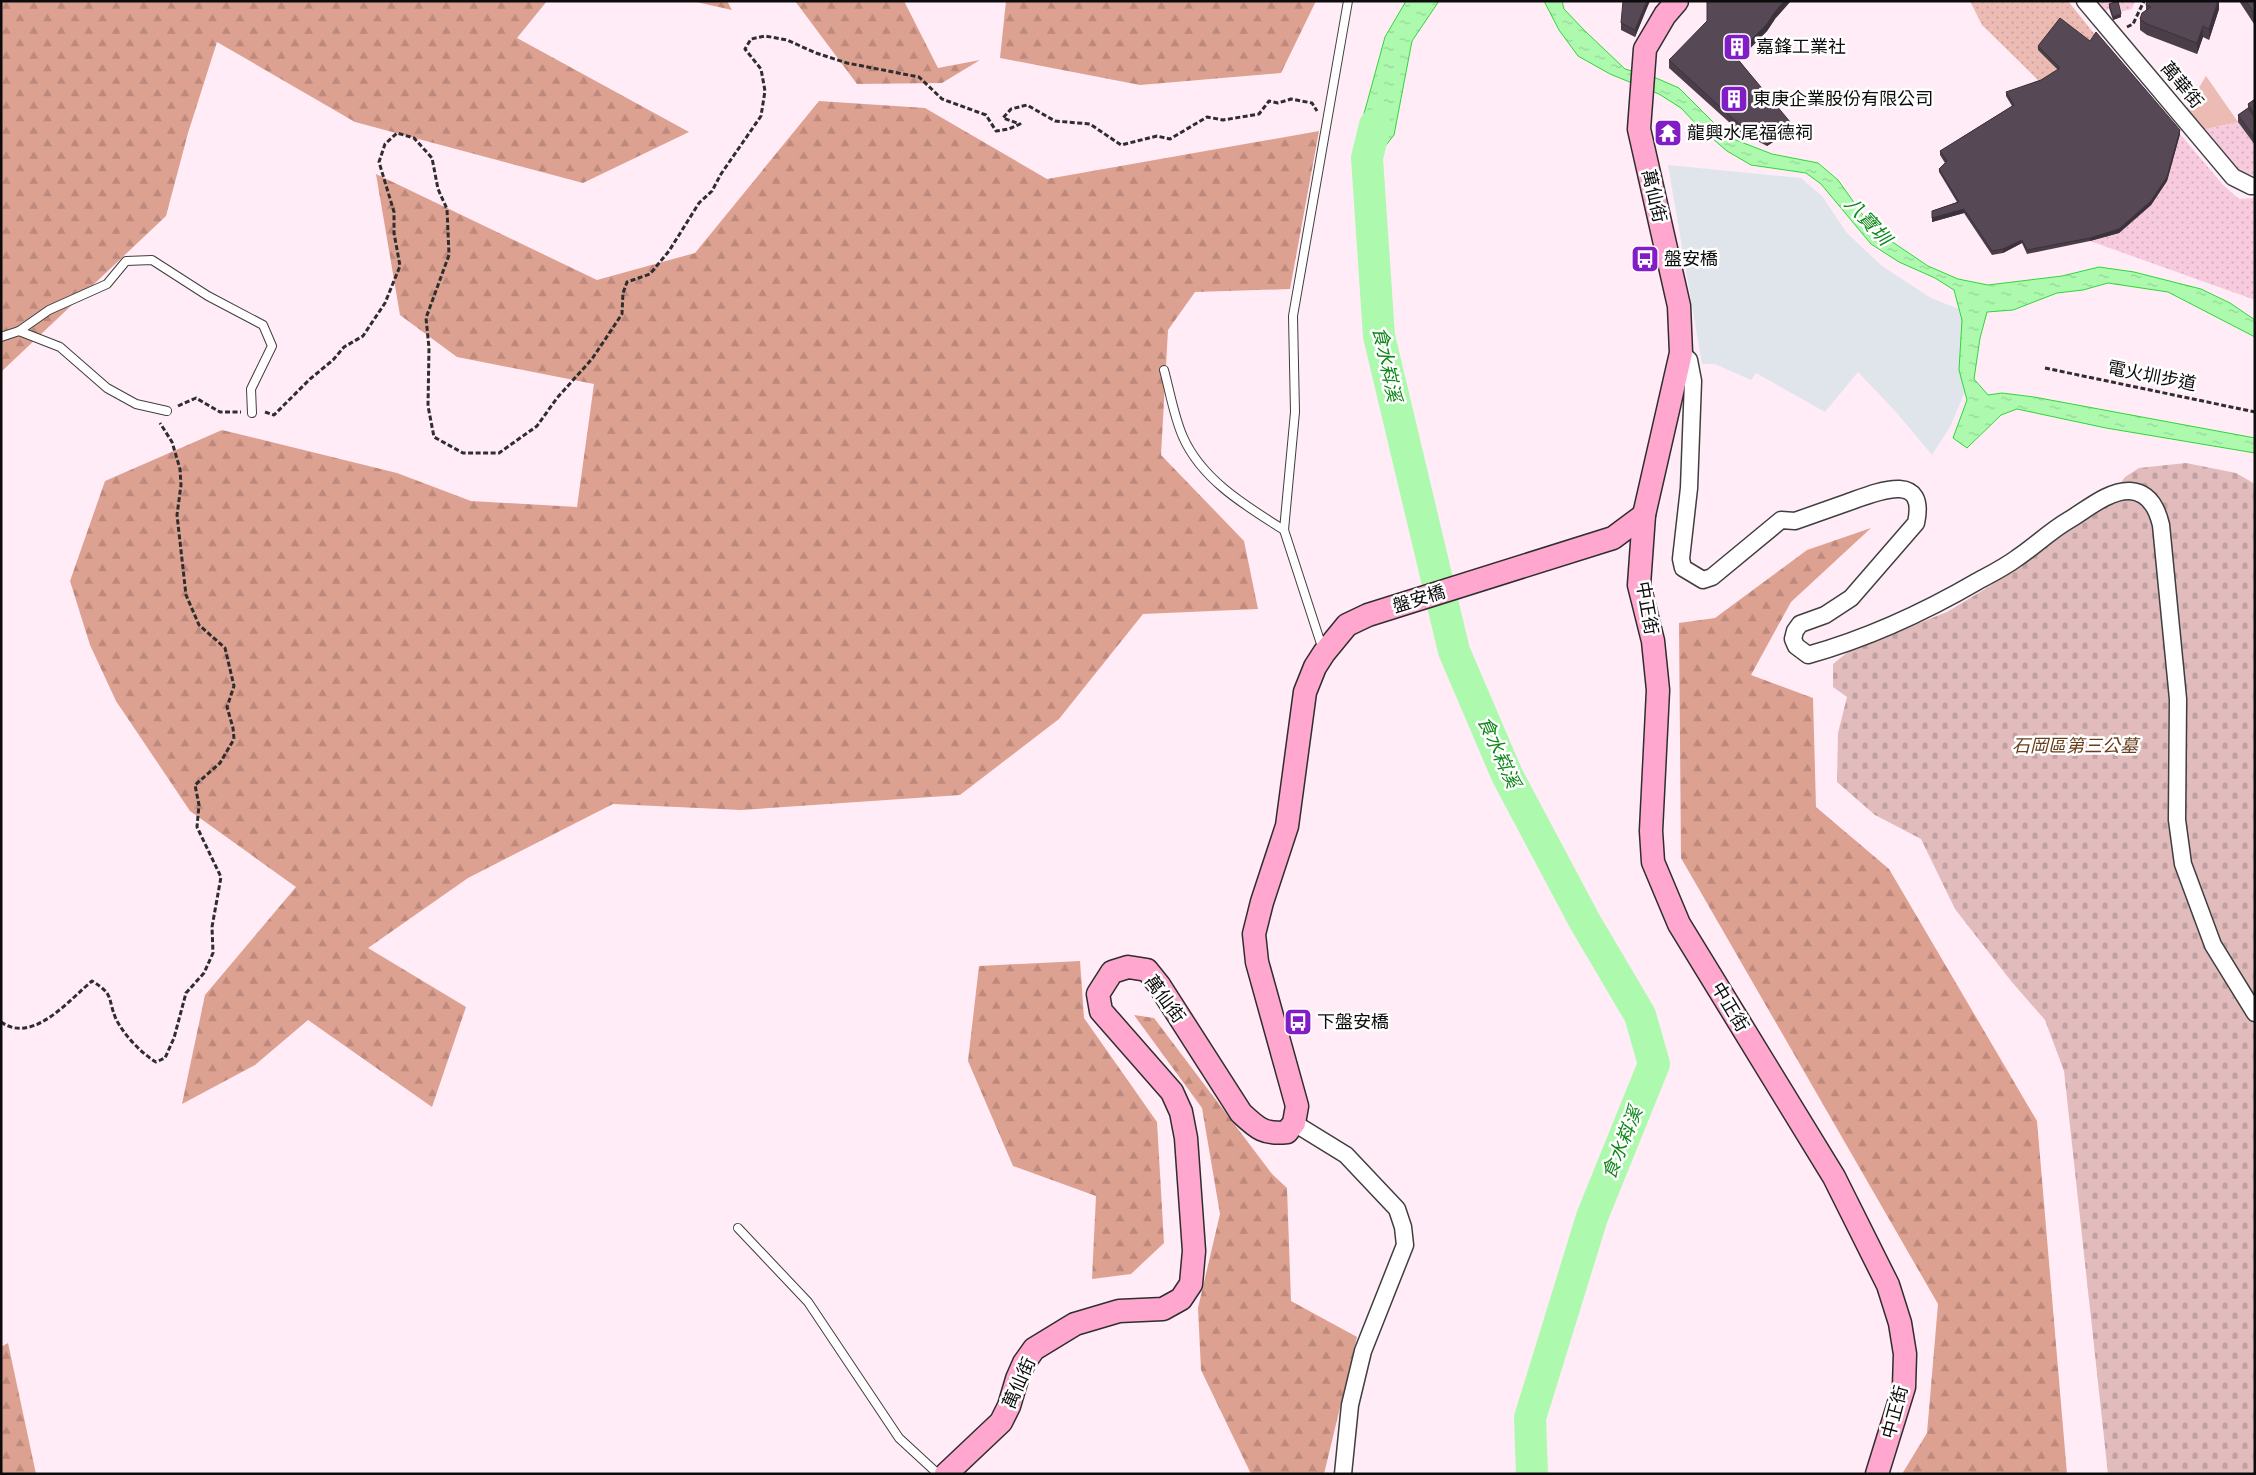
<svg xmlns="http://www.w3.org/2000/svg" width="2256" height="1475" viewBox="0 0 2256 1475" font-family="'Crimson Pro','Noto Sans TC',serif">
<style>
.industrial{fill:#e0e5ec}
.farmland{fill:url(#farmland-dots)}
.grass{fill:url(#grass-dots)}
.forest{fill:url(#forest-firs)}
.cemetery{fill:url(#cemetery-stones)}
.garden{fill:#ecbbb3}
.water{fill:url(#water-ripples);stroke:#2fd638}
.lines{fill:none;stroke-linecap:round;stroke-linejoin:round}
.river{stroke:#adfaaf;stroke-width:32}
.lane-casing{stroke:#3f3f3f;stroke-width:10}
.street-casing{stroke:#3f3f3f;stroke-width:19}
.secondary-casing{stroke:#2e2e2e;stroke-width:25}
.path{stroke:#2e2e2e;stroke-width:3;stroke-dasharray:5 2.5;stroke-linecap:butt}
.lane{stroke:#fff;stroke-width:8}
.street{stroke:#fff;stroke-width:16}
.secondary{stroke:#ffa7cf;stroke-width:22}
.wall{fill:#4a3e49}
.shaded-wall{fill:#3c323c}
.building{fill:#564855;stroke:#3c323c}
.labels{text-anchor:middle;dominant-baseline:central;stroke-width:5;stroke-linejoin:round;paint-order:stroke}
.poi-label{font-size:18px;fill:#0c0c0c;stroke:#fff;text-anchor:start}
.street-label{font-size:18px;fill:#0c0c0c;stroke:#fff}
.park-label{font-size:18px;font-style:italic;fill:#683c19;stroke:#fff}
.water-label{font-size:19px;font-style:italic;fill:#0f881a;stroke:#fff}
</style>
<defs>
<pattern id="farmland-dots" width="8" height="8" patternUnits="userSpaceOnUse" patternTransform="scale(1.25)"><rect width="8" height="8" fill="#f7cadd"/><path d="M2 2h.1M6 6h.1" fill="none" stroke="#d3acbc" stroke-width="1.8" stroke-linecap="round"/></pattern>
<pattern id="grass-dots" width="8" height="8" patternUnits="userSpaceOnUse" patternTransform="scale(1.25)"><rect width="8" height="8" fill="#ecbbb3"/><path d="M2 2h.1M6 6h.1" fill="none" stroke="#c9a099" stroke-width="1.8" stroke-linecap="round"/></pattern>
<pattern id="forest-firs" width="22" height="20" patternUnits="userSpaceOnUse" patternTransform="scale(1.25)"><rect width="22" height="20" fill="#dda191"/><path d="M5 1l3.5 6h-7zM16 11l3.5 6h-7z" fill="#bc897c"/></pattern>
<pattern id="cemetery-stones" width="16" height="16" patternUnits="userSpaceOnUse" patternTransform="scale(1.25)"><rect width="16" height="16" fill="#e2bcbd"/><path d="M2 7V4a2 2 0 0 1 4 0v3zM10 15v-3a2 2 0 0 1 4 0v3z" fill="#c1a0a1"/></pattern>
<pattern id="water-ripples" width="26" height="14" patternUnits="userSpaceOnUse" patternTransform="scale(1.25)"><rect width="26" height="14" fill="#adfaaf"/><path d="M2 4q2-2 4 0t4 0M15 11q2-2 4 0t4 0" fill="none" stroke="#94d595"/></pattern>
</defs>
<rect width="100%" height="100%" fill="#ffecf6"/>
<!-- industrial -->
<path class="industrial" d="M 1668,165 L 1801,178 L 1822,196 L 1847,233 L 1882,266 L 1931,298 L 1979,317 L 1964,394 L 1950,427 L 1932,455 L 1896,412 L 1858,372 L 1825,412 L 1756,373 L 1751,380 L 1715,364 L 1702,364 Z"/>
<!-- farmland -->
<g class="farmland">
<path d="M 2091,1 L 2135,1 L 2132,9 L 2120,12 L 2109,8 L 2103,15 Z"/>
<path d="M 2238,122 L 2255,145 L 2255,176 L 2235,170 L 2201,130 Z"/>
<path d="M 2180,134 L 2223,185 L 2239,199 L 2255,198 L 2255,300 L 2090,241 L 2119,233 Z"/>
</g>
<!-- grass -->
<path class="grass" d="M 1970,1 L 2068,1 L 2096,36 L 2060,72 L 2041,83 L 1982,25 Z"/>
<!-- forest -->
<g class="forest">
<path d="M 1,1 L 547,1 L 517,38 L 689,132 L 583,183 L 355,122 L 217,42 L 188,133 L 166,216 L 1,372 Z"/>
<path d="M 692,1 L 727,1 L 732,10 Z"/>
<path d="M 795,1 L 904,1 L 938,68 L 980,60 L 942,83 L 857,84 Z"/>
<path d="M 1006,1 L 1316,1 L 1281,73 L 1140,85 L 1000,58 Z"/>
<path d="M 819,101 L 925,108 L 1047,179 L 1319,131 L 1290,289 L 1195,292 L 1168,330 L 1161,455 L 1244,541 L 1258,609 L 1143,614 L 1059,719 L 960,795 L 741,810 L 613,804 L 468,878 L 368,948 L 466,1007 L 432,1107 L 308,1020 L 255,1065 L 182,1104 L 205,995 L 296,887 L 190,811 L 116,701 L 90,645 L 70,581 L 105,481 L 222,430 L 397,473 L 471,501 L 577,507 L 594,384 L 457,357 L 400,315 L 376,174 L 597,280 L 695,253 Z"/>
<path d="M 1871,528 L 1791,602 L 1751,675 L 1813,698 L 1816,807 L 1889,869 L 2037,1121 L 2067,1474 L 1902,1474 L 1927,1433 L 1938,1304 L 1681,858 L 1679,623 L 1715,618 L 1807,550 Z"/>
<path d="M 1080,961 L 1084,1018 L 1157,1122 L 1164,1243 L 1131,1274 L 1092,1279 L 1096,1196 L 1013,1166 L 968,1061 L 979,966 Z"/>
<path d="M 1134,1015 L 1154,1018 L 1272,1174 L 1287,1188 L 1291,1301 L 1357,1337 L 1324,1474 L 1251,1474 L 1201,1370 L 1198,1308 L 1220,1214 L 1202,1108 Z"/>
<path d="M 8,1343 L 36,1474 L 1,1474 L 1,1347 Z"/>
</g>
<!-- cemetery -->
<path class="cemetery" d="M 2186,463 L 2236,473 L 2255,484 L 2255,1474 L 2108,1474 L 2064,1071 L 2045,1020 L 2011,981 L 1955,909 L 1921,839 L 1875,815 L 1837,782 L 1838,733 L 1847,697 L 1833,687 L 1833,664 L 1849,651 L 1947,612 L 1990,586 L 2102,508 L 2125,477 L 2139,468 Z"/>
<!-- garden -->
<path class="garden" d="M 2206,76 L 2238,122 L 2201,130 L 2185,111 Z"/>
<!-- water -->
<g class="water">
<path d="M 1406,1 L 1439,1 L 1412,41 L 1394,135 L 1367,169 L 1358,163 L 1362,121 L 1385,37 Z"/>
<path d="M 1544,1 L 1562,1 L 1564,9 L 1585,31 L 1625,69 L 1656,78 L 1679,88 L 1728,137 L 1772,154 L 1818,163 L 1838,180 L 1865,218 L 1888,239 L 1928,266 L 1958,279 L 1988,285 L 2062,276 L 2099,267 L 2134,272 L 2201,289 L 2230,303 L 2255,320 L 2255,337 L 2168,292 L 2108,283 L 2083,290 L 2057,293 L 2013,310 L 1987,312 L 1980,338 L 1974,379 L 1988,395 L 2002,393 L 2034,397 L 2255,438 L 2255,453 L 2106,428 L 2017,409 L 2001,415 L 1967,448 L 1953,438 L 1967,400 L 1959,370 L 1962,320 L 1954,290 L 1935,278 L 1899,262 L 1871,244 L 1821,184 L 1806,173 L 1751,165 L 1727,151 L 1698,126 L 1681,108 L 1659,94 L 1610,74 L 1578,56 L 1559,30 Z"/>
</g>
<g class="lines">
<!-- river -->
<path class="river" d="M 1375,125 L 1367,158 L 1379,336 L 1454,651 L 1507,775 L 1584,920 L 1640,1015 L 1654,1064 L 1592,1217 L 1530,1418 L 1532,1474"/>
<defs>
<g id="lane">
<path d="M 19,331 L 49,310 L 107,284 L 126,261 L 152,260 L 208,296 L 263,325 L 272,346 L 251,389 L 252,413"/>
<path d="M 1,337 L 19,331 L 60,347 L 107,388 L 136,404 L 167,411"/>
<path d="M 1164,370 C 1170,392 1174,417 1183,437 C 1202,480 1246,506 1284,530"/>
<path d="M 1323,650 L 1284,530 L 1295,412 L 1293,316 L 1348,1"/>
<path d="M 738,1228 L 808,1302 L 899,1438 L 938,1474"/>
</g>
<g id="street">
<path d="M 2085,1 L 2233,177 L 2251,186 L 2255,186"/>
<path d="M 1681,353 L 1689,360 L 1693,381 L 1689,488 L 1681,559 L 1683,568 L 1703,580 L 1712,577 L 1781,520 L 1795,521 C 1812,515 1829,509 1846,503 C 1872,494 1928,468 1916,523 L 1851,598 L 1825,615 L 1800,624 L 1795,631 L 1793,639 L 1796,646 L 1808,655 C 1869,638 1923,613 1978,581 C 1991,574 2005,567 2017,558 C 2035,546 2050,531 2069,520 C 2086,510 2109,490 2130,491 C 2149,492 2157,508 2161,525 L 2178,699 L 2177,820 L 2183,864 L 2213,945 L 2255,1013"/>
<path d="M 1294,1123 L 1346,1155 L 1397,1209 L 1403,1227 L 1405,1245 L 1363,1351 L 1350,1405 L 1343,1474"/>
</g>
<g id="secondary">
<path d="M 1677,1 L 1665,15 L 1645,49 L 1639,129 L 1679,306 L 1681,353 L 1644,515 L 1639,585 L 1653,641 L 1658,690 L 1651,831 L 1653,862 L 1679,924 L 1834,1177 L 1888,1285 L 1900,1323 L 1905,1354 L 1904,1387 L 1877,1474"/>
<path d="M 946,1474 L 1001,1422 L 1009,1406 L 1017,1379 L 1024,1363 L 1034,1349 L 1075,1324 L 1119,1311 L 1163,1309 L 1181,1299 L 1191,1284 L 1194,1251 L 1186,1138 L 1181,1112 L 1172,1092 L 1101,1011 L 1098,994 L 1112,972 L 1128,967 L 1147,970 L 1159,985 L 1241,1113 C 1257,1128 1264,1135 1287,1132 L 1294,1123 L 1297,1106 L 1257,962 L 1254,934 L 1262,902 L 1287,826 L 1305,692 L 1315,667 L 1324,653 L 1347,625 L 1368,615 L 1613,538 L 1644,515"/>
</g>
</defs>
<!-- lane casing -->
<use href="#lane" class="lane-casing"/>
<!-- street casing -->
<use href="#street" class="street-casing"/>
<!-- secondary casing -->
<use href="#secondary" class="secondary-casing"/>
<!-- path -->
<g class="path">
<path d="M 2127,27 L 2133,24 L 2144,1"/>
<path d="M 2045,368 L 2255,412"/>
<path d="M 178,406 L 196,398 L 220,412 L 241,412"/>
<path d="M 265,412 L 274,415 L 310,379 L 333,360 L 344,347 L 363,336 L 385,303 L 400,266 L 394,233 L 394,212 L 379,162 L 385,144 L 397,133 L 414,138 L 432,158 L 438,189 L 447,209 L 449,255 L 426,318 L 429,348 L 428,406 L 434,437 L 463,453 L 499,453 L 537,426 L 557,398 L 592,359 L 622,314 L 623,293 L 627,282 L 650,274 L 669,251 L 699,203 L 712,191 L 721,174 L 761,116 L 765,91 L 761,69 L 745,49 L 751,39 L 765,36 L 787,40 L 816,53 L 847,63 L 919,77 L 942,99 L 986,115 L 996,131 L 1009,129 L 1020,124 L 1003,118 L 1011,109 L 1027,105 L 1055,121 L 1090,124 L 1121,145 L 1157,136 L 1170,139 L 1207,117 L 1223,120 L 1259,114 L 1269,101 L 1278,103 L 1291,99 L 1312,103 L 1317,111"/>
<path d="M 1,1022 C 33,1045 70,999 92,981 C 115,995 107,998 116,1019 C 124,1035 141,1053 156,1062 L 165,1058 L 174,1038 L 186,993 L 204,973 L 213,953 L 212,927 L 221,877 L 197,827 L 199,805 L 195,785 L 220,763 L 234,739 L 233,728 L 227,707 L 234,686 L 225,648 L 199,625 L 186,595 L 177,515 L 181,485 L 180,469 L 172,442 L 160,423"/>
</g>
<!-- lane -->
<use href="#lane" class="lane"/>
<!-- street -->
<use href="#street" class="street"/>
<!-- secondary -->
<use href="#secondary" class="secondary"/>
</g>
<!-- wall -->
<g class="wall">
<path d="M 2219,1 L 2219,9 L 2209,40 L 2203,37 L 2197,54 L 2147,35 L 2140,30 L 2140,19 L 2146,10 L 2146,5 Z"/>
<path d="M 2239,1 L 2255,1 L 2254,24 Z"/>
<path d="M 1649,2 L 1635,37 L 1621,30 L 1621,23 Z"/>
<path d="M 2109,4 L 2121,17 L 2113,20 L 2109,8 Z"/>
<path d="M 1775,19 L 1767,31 L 1739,60 L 1791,130 L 1767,146 L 1740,132 L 1669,68 L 1669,60 Z"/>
<path d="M 2038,46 L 2180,134 L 2167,181 L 2151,205 L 2119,233 L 2090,241 L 2027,254 L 2022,243 L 2003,253 L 1992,255 L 1964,213 L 1932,222 L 1932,211 L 1957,202 L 1939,172 L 1939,169 L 1945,163 L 1940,155 L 1940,151 L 2012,106 L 2006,96 L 2006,92 L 2041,80 L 2058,70 L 2038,50 Z"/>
<path d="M 2255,99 L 2255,145 L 2238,122 L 2238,115 L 2248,108 L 2248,104 Z"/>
</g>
<!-- shaded-wall -->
<g class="shaded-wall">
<path d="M 1647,1 L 1650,1 L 1635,37 L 1635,30 Z"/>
<path d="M 1784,1 L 1791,1 L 1775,19 L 1767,31 L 1735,63 L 1735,56 Z"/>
<path d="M 2218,1 L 2219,1 L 2219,9 L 2209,40 L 2209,29 Z"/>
<rect x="2254" y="13" width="1" height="11"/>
<path d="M 2121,14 L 2121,17 L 2113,20 L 2113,17 Z"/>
<path d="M 2203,26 L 2203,37 L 2197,54 L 2197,43 Z"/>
<path d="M 1791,123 L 1791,130 L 1767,146 L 1767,138 Z"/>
<path d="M 2180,130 L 2180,134 L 2167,181 L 2151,205 L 2119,233 L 2090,241 L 2090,238 Z"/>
<path d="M 1964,209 L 1964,213 L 1932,222 L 1932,218 Z"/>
<path d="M 2022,240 L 2022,243 L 2003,253 L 2003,249 Z"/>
</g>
<!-- building -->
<g class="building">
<path d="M 1623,1 L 1647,1 L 1635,30 L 1621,23 Z"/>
<path d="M 1707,1 L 1784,1 L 1775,12 L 1767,24 L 1735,56 L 1791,123 L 1767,138 L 1740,125 L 1669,60 L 1707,21 Z"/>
<path d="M 2118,1 L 2121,14 L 2113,17 L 2109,4 Z"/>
<path d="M 2147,1 L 2218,1 L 2209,29 L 2203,26 L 2197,43 L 2147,24 L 2140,19 L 2142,13 L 2151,7 L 2146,5 Z"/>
<path d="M 2246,1 L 2255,1 L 2255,13 L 2254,13 Z"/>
<path d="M 2060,18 L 2090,41 L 2096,32 L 2180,130 L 2167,177 L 2151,201 L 2119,229 L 2090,238 L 2027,250 L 2022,240 L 2003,249 L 1992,251 L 1964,209 L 1932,218 L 1932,211 L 1959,202 L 1939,169 L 1947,161 L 1940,151 L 2014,105 L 2006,92 L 2041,80 L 2060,68 L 2038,46 Z"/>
<path d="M 2255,99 L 2255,115 L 2248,104 Z"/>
<path d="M 2248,108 L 2255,118 L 2255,138 L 2238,115 Z"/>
</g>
<!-- icons -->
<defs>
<symbol id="building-square" viewBox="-11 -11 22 22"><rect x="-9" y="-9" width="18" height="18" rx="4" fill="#821cc5" stroke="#fff"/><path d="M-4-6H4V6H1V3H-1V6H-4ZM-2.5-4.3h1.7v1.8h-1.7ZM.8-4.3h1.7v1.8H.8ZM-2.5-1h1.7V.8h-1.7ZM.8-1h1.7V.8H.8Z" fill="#fff"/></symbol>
<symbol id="temple-square" viewBox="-11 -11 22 22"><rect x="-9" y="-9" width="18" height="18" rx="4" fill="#821cc5" stroke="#fff"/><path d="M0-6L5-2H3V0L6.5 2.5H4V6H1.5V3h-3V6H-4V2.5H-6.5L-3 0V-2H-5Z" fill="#fff"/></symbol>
<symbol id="bus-square" viewBox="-11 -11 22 22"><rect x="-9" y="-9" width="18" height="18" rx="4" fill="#821cc5" stroke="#fff"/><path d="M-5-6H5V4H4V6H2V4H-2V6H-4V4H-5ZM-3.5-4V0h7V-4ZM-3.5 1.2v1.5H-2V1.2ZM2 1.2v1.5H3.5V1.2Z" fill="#fff"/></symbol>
</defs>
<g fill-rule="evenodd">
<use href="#building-square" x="1721" y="31" width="32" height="32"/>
<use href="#building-square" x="1718" y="83" width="32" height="32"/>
<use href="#temple-square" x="1652" y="117" width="32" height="32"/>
<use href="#bus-square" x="1629" y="243" width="32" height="32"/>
<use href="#bus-square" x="1282" y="1006" width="32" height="32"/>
</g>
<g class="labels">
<!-- poi labels -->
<g class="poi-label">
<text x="1756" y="47">嘉鋒工業社</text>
<text x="1753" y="99">東庚企業股份有限公司</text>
<text x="1687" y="133">龍興水尾福德祠</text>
<text x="1664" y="259">盤安橋</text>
<text x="1317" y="1022">下盤安橋</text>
</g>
<!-- street labels -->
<g class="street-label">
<text transform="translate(2182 85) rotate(50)">萬華街</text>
<text transform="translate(1654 196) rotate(77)">萬仙街</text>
<text transform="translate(2152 376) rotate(11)">電火圳步道</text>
<text transform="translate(1419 599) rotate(-17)">盤安橋</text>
<text transform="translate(1647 608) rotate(80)">中正街</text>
<text transform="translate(1165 999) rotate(54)">萬仙街</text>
<text transform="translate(1730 1007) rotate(59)">中正街</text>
<text transform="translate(1019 1383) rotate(-66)">萬仙街</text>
<text transform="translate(1895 1412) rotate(-75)">中正街</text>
</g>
<!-- park labels -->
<g class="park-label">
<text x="2075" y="746">石岡區第三公墓</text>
</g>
<!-- water labels -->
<g class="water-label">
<text transform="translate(1868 221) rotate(47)">八寶圳</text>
<text transform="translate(1387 364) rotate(78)">食水嵙溪</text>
<text transform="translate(1499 752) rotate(66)">食水嵙溪</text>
<text transform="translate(1622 1143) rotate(-68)">食水嵙溪</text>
</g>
</g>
<!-- border -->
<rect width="2256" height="1475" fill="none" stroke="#0c0c0c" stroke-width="5"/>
</svg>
